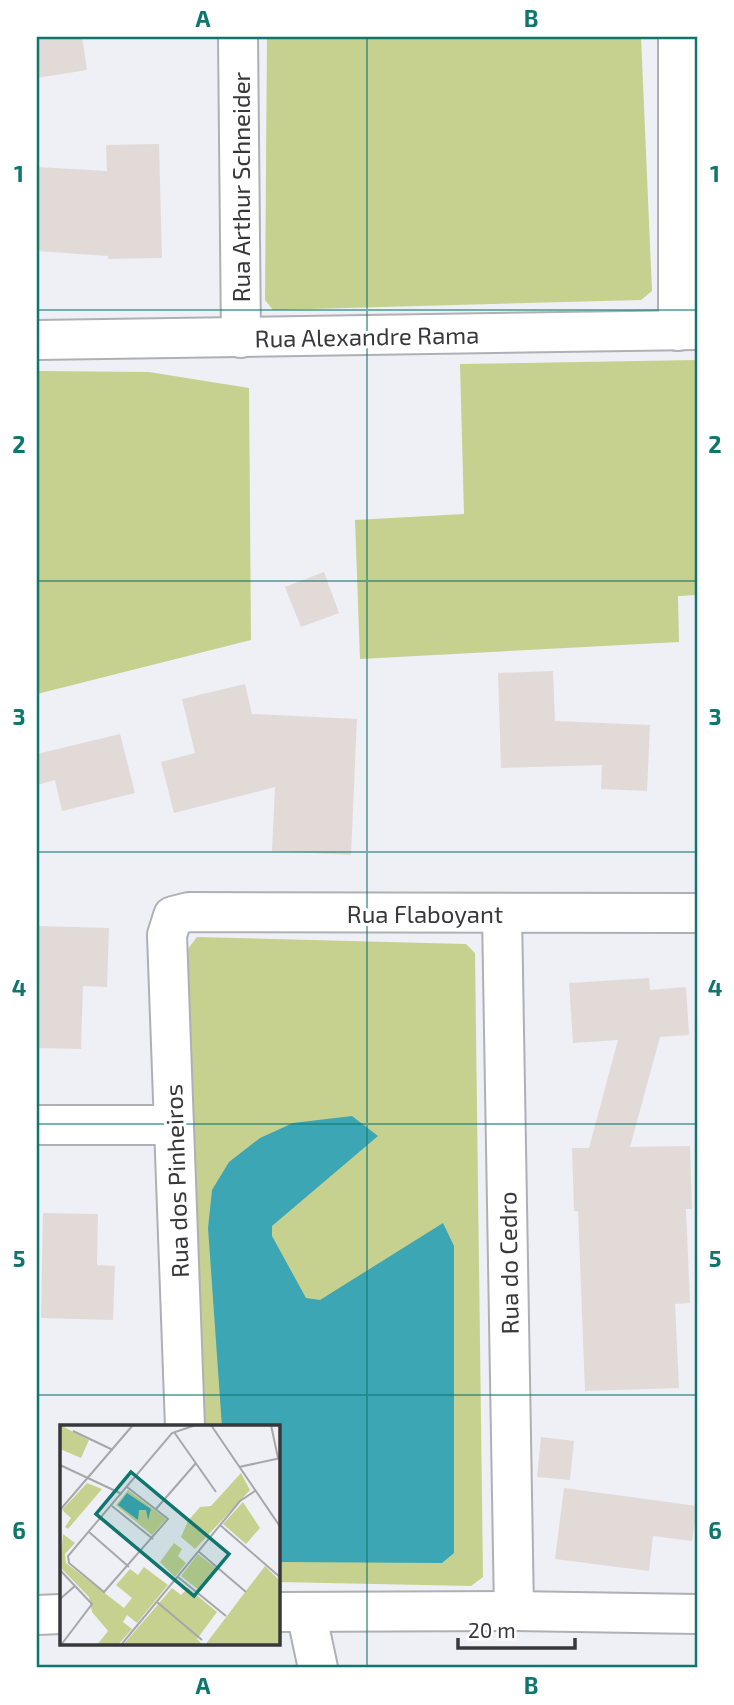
<svg xmlns="http://www.w3.org/2000/svg" width="734" height="1705" viewBox="0 0 734 1705" font-family="'Exo 2',sans-serif">
<style>
.green{fill:#c6d18f}
.water{fill:#3da6b4}
.building{fill:#e2dad7}
.lines{fill:none;stroke-linecap:round;stroke-linejoin:round}
.street-casing{stroke:#afb0b6;stroke-width:42}
.secondary-casing{stroke:#afb0b6;stroke-width:42}
.street{stroke:#fff;stroke-width:38}
.secondary{stroke:#fff;stroke-width:38}
.grid{fill:none;stroke:#0f766e;stroke-width:2;stroke-opacity:0.55}
.labels{text-anchor:middle;dominant-baseline:central;stroke-width:6;stroke-linejoin:round;paint-order:stroke}
.street-label{font-size:24px;fill:#38383b;stroke:#fff}
.inset-road{fill:none;stroke:#a6a6ab;stroke-width:2}
.view{fill:#0f766e;fill-opacity:0.15;stroke:#0f766e;stroke-width:3.5}
.inset-edge{fill:none;stroke:#38383b;stroke-width:3.5}
.neatline{fill:none;stroke:#0f766e;stroke-width:2.5}
.grid-label{font-size:23px;text-anchor:middle;font-weight:bold;fill:#0f766e}
</style>
<rect width="100%" height="100%" fill="#efeff6"/>
<!-- green -->
<g class="green">
<path d="M 267,37 L 641,37 L 652,291 L 641,300 L 273,310 L 265,300 Z"/>
<path d="M 697,360 L 697,595 L 678,596 L 679,642 L 360,659 L 355,520 L 464,514 L 460,364 Z"/>
<path d="M 37,371 L 149,372 L 249,388 L 251,640 L 37,694 Z"/>
<path d="M 197,937 L 466,944 L 475,953 L 483,1577 L 471,1586 L 278,1582 L 278,1427 L 199,1427 L 187,950 Z"/>
</g>
<!-- water -->
<path class="water" d="M 352,1116 L 378,1136 L 272,1226 L 272,1236 L 306,1298 L 320,1300 L 443,1223 L 454,1246 L 454,1553 L 442,1563 L 278,1562 L 278,1427 L 222,1427 L 208,1228 L 212,1190 L 229,1162 L 260,1138 L 293,1123 Z"/>
<!-- building -->
<g class="building">
<path d="M 37,37 L 82,37 L 87,70 L 37,78 Z"/>
<path d="M 159,144 L 162,258 L 108,259 L 108,256 L 37,251 L 37,167 L 107,171 L 106,145 Z"/>
<path d="M 324,572 L 339,613 L 301,627 L 285,587 Z"/>
<path d="M 553,671 L 555,721 L 650,725 L 647,791 L 601,789 L 602,765 L 501,768 L 498,673 Z"/>
<path d="M 245,684 L 252,714 L 357,719 L 351,855 L 272,851 L 275,787 L 174,813 L 161,762 L 195,753 L 182,699 Z"/>
<path d="M 120,734 L 135,793 L 62,811 L 55,780 L 37,785 L 37,754 Z"/>
<path d="M 39,926 L 109,928 L 107,987 L 83,986 L 81,1049 L 37,1048 Z"/>
<path d="M 649,978 L 650,990 L 686,987 L 689,1035 L 660,1037 L 630,1147 L 690,1146 L 692,1209 L 686,1209 L 690,1303 L 675,1304 L 679,1388 L 585,1391 L 578,1211 L 574,1211 L 572,1148 L 589,1148 L 618,1040 L 573,1043 L 569,983 Z"/>
<path d="M 43,1213 L 98,1214 L 97,1265 L 115,1266 L 113,1320 L 41,1318 Z"/>
<path d="M 541,1437 L 574,1441 L 570,1480 L 537,1477 Z"/>
<path d="M 564,1488 L 697,1506 L 692,1541 L 653,1536 L 649,1571 L 555,1559 Z"/>
</g>
<g class="lines">
<defs>
<g id="street">
<path d="M 238,37 L 241,338"/>
<path d="M 678,37 L 678,331"/>
<path d="M 502,914 L 514,1611"/>
<path d="M 37,1125 L 174,1125"/>
<path d="M 185,1427 L 167,935 L 173,916 L 189,912 L 697,913"/>
<path d="M 278,1612 L 514,1611 L 697,1614"/>
<path d="M 306,1612 L 318,1668"/>
<path d="M 37,1615 L 61,1614"/>
</g>
<path id="secondary" d="M 37,340 L 697,330"/>
</defs>
<!-- street casing -->
<use href="#street" class="street-casing"/>
<!-- secondary casing -->
<use href="#secondary" class="secondary-casing"/>
<!-- street -->
<use href="#street" class="street"/>
<!-- secondary -->
<use href="#secondary" class="secondary"/>
</g>
<!-- grid -->
<path class="grid" d="M 367,37 L 367,1668M 37,310 L 697,310M 37,581 L 697,581M 37,852 L 697,852M 37,1124 L 697,1124M 37,1395 L 697,1395"/>
<g class="labels">
<!-- street labels -->
<g class="street-label">
<text transform="translate(240 187) rotate(-90)">Rua Arthur Schneider</text>
<text transform="translate(367 336) rotate(-1)">Rua Alexandre Rama</text>
<text x="425" y="913">Rua Flaboyant</text>
<text transform="translate(176 1181) rotate(-92)">Rua dos Pinheiros</text>
<text transform="translate(508 1263) rotate(-91)">Rua do Cedro</text>
</g>
</g>
<!-- overview -->
<g transform="translate(60 1425)">
<rect width="220" height="220" fill="#efeff6"/>
<path d="M 0,0 L 29,15 L 21,33 L 0,24 ZM 181,48 L 190,65 L 135,124 L 121,112 L 128,96 L 140,82 L 151,81 ZM 27,58 L 42,64 L 8,104 L 5,102 L 11,93 L 2,85 ZM 68,65 L 106,94 L 92,110 L 56,80 ZM 183,77 L 200,103 L 186,119 L 163,99 ZM 3,109 L 15,118 L 5,129 L 6,138 L 64,183 L 72,173 L 56,160 L 70,144 L 78,150 L 84,142 L 108,160 L 77,198 L 67,190 L 63,197 L 72,204 L 58,220 L 37,220 L 48,206 L 32,187 L 29,172 L 0,142 ZM 114,118 L 122,124 L 118,131 L 126,138 L 115,152 L 100,137 ZM 138,129 L 157,144 L 140,166 L 121,151 ZM 205,141 L 220,156 L 220,220 L 145,220 ZM 112,163 L 121,170 L 128,163 L 157,187 L 137,214 L 143,220 L 63,220 Z" fill="#c6d18f"/>
<path d="M 67,68 L 91,84 L 88,95 L 86,85 L 79,85 L 78,95 L 58,80 Z" fill="#3da6b4"/>
<path class="inset-road" d="M 151,0 L 221,103M 211,0 L 218,33M 13,6 L 53,25M 114,7 L 156,67M 0,40 L 62,69M 179,42 L 221,33M 67,62 L 108,94 L 44,167 L 9,138 L 8,131 L 112,8 L 136,0M 52,81 L 93,114M 96,84 L 136,38M 0,85 L 73,0M 160,100 L 221,153M 29,107 L 69,142M 138,126 L 186,167M 0,145 L 15,161M 118,152 L 166,191M 0,174 L 15,161 L 32,179 L 1,220M 97,177 L 142,215M 61,220 L 180,76 L 195,66"/>
<path class="view" d="M 71,47 L 169,129 L 134,171 L 36,89 Z"/>
<rect width="220" height="220" class="inset-edge"/>
</g>
<!-- border -->
<rect width="734" height="1705" fill="none" stroke="#ffffff" stroke-width="77"/>
<!-- scale -->
<path d="M458 1638v10h117v-10" fill="none" stroke="#38383b" stroke-width="3.5"/>
<text x="468" y="1638" font-size="21" fill="#38383b" stroke="#ffffff" stroke-width="5" paint-order="stroke">20 m</text>
<rect x="38" y="38" width="658" height="1628" class="neatline"/>
<g class="grid-label">
<text x="203" y="27">A</text>
<text x="531" y="27">B</text>
<text x="19" y="182">1</text>
<text x="715" y="182">1</text>
<text x="19" y="453">2</text>
<text x="715" y="453">2</text>
<text x="19" y="725">3</text>
<text x="715" y="725">3</text>
<text x="19" y="996">4</text>
<text x="715" y="996">4</text>
<text x="19" y="1267">5</text>
<text x="715" y="1267">5</text>
<text x="19" y="1539">6</text>
<text x="715" y="1539">6</text>
<text x="203" y="1694">A</text>
<text x="531" y="1694">B</text>
</g>
</svg>
